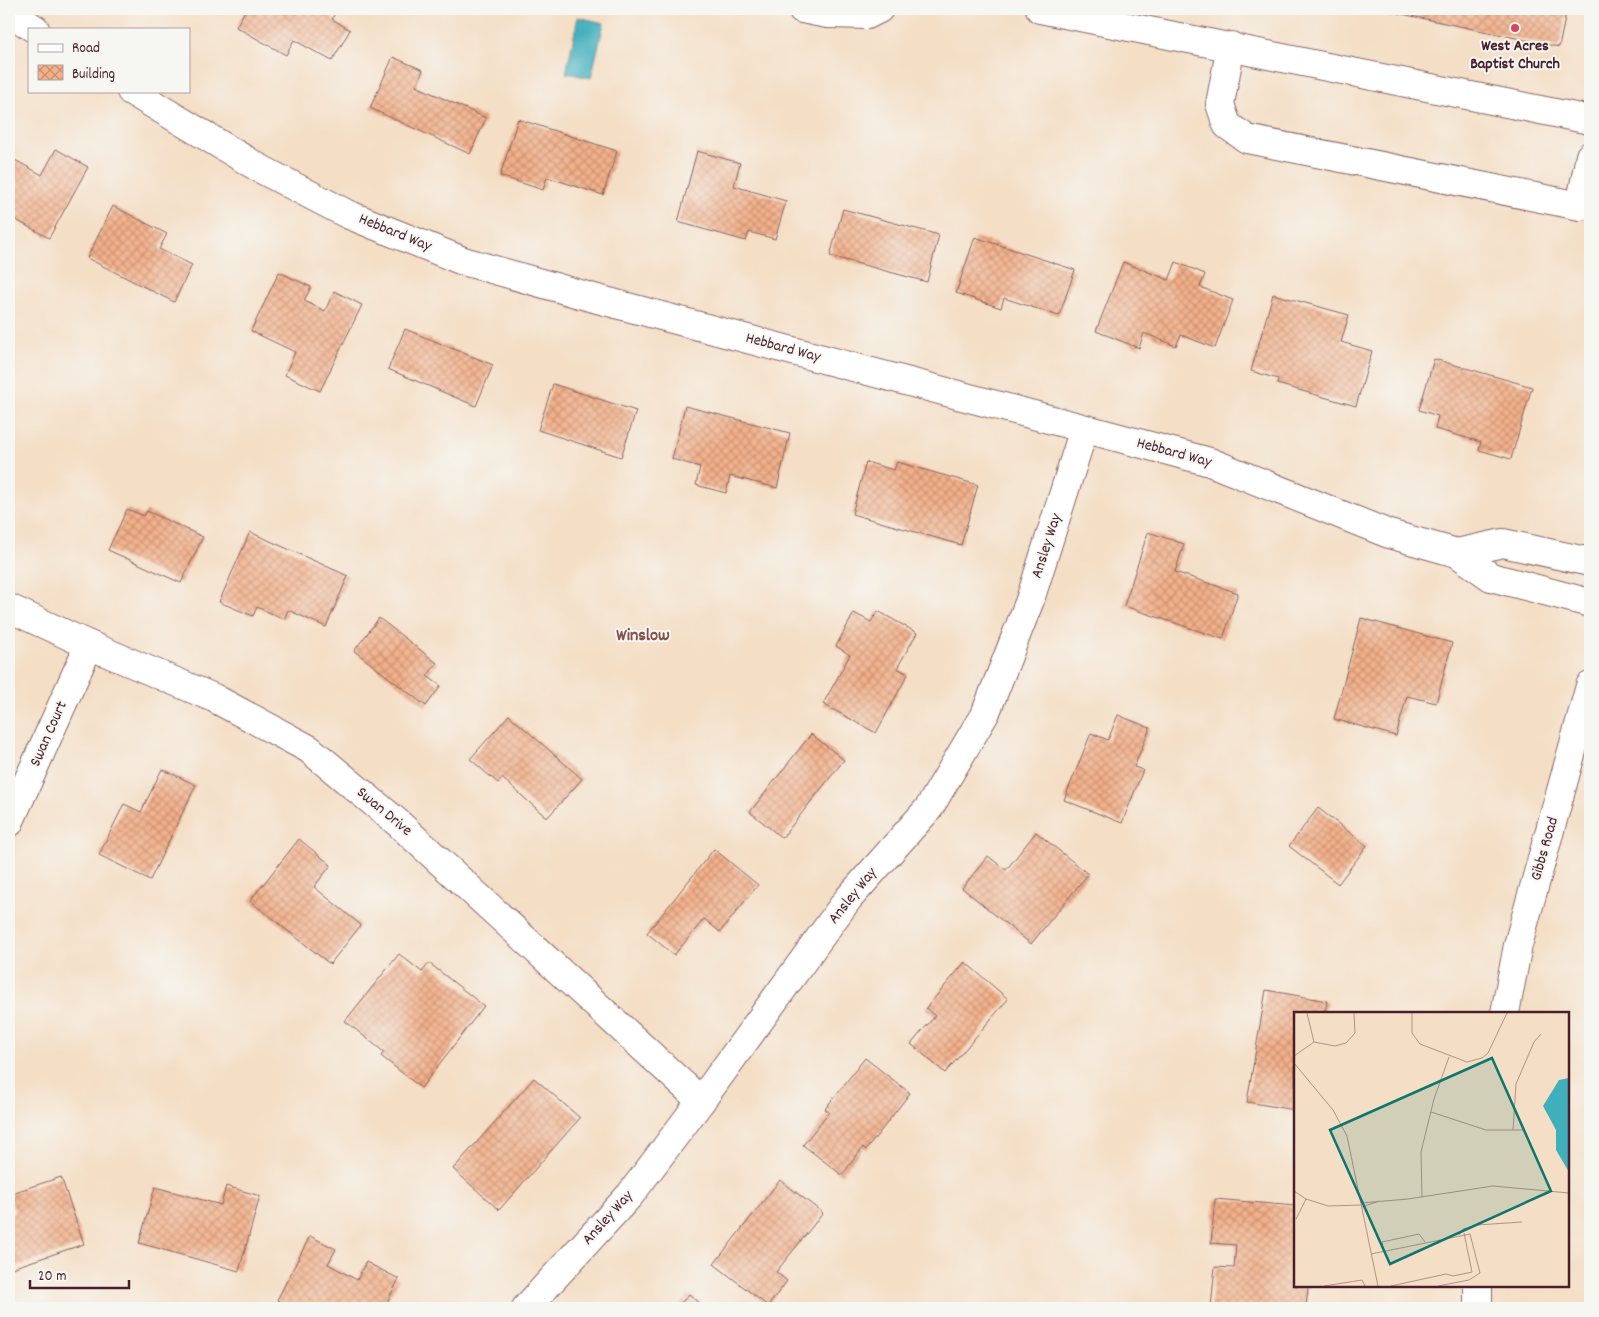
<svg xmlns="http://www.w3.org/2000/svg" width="1599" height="1317" viewBox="0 0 1599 1317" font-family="Dekko,sans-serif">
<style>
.water{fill:#40afbc;stroke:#456774}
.building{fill:url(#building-cross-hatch)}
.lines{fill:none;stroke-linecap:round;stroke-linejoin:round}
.minor-casing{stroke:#866261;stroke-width:30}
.minor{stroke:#fff;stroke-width:28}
.poi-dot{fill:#d1495b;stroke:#f6f6f2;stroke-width:2}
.labels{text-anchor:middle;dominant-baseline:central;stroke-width:4;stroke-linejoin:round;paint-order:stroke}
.poi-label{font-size:16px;font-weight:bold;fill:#4a1f2b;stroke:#f6f6f2}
.street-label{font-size:16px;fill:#4a1f2b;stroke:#f6f6f2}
.neighbourhood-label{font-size:18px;font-weight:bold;fill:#85524c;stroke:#f6f6f2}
.inset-road{fill:none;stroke:#b09287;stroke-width:1}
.view{fill:#0f766e;fill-opacity:0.15;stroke:#0f766e;stroke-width:2.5}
.inset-edge{fill:none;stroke:#4a1f2b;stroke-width:2.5}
</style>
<defs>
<pattern id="building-cross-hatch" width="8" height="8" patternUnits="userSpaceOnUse" patternTransform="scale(1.25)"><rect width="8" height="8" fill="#f3b18a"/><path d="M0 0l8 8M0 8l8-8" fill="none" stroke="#c78f71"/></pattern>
</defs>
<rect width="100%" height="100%" fill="#f6f6f2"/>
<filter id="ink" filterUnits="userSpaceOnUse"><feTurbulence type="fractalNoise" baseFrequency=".02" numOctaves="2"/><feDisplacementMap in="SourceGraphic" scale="10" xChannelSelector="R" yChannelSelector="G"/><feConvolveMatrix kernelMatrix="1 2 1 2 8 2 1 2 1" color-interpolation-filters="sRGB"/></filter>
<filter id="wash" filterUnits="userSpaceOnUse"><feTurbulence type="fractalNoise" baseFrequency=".0096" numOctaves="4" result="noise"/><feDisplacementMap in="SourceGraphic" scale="20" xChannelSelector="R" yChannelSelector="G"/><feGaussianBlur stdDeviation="1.12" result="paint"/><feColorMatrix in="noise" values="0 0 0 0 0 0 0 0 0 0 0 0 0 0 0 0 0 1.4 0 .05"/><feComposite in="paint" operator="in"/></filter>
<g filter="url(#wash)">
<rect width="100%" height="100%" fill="#f4dec5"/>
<!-- water -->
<path class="water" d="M 578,17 L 604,23 L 591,78 L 566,73 Z"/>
<g id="blocks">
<!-- building -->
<g class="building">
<path d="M 246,9 L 337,9 L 332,19 L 350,30 L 332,61 L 294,40 L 286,55 L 236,27 Z"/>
<path d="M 1378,9 L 1567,9 L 1559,47 Z"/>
<path d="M 393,57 L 423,70 L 416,86 L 486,118 L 470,154 L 370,108 Z"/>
<path d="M 518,119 L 617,151 L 603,195 L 547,177 L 543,190 L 500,176 Z"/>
<path d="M 56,149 L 88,167 L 49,238 L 9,216 L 9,172 L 15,160 L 42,175 Z"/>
<path d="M 697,151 L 740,163 L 734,186 L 786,201 L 775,239 L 749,232 L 746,241 L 678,222 Z"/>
<path d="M 113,206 L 167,234 L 159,249 L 192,265 L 174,302 L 87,258 Z"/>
<path d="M 843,209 L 939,235 L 927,282 L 830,256 Z"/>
<path d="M 975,237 L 1075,270 L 1059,316 L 1004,298 L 1001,308 L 956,293 Z"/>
<path d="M 1123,262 L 1169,280 L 1176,262 L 1205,274 L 1200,287 L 1233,300 L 1215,348 L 1181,335 L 1176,346 L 1144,333 L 1139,348 L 1096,331 Z"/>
<path d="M 279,272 L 311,287 L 304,301 L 325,311 L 334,291 L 362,305 L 320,391 L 285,375 L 295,352 L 251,331 Z"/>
<path d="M 1273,294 L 1349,315 L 1341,342 L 1372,351 L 1356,406 L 1277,384 L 1278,379 L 1251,371 Z"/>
<path d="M 405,329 L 493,365 L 476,406 L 388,369 Z"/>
<path d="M 1434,359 L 1532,387 L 1511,459 L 1479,450 L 1481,442 L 1435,429 L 1438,416 L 1419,410 Z"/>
<path d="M 553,384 L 636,411 L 621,457 L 538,430 Z"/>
<path d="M 685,406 L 790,433 L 777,488 L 730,476 L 726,493 L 696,485 L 700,467 L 672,459 Z"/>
<path d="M 866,462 L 894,470 L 897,462 L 978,485 L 961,545 L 852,514 Z"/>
<path d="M 127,509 L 144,516 L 147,511 L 203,537 L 181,583 L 108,550 Z"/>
<path d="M 250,532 L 348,576 L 326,627 L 288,610 L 284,619 L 257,607 L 253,616 L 219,602 Z"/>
<path d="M 1148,532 L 1184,544 L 1175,572 L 1238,593 L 1223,639 L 1124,606 Z"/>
<path d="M 878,611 L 917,633 L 897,668 L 908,674 L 876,733 L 823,704 L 850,655 L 836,646 L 854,613 L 871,622 Z"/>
<path d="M 379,618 L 437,663 L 427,676 L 441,686 L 426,706 L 354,651 Z"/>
<path d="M 1361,618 L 1452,643 L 1436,703 L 1407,696 L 1396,736 L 1334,719 Z"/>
<path d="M 509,715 L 582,779 L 547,818 L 502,778 L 498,783 L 470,759 Z"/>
<path d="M 1118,715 L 1150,728 L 1134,767 L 1143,770 L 1122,823 L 1064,800 L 1091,733 L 1108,740 Z"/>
<path d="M 811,734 L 844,760 L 782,838 L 750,812 Z"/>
<path d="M 162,769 L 196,785 L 150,880 L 99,855 L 124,804 L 141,812 Z"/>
<path d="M 1318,808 L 1367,846 L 1338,884 L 1289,846 Z"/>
<path d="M 1036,832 L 1088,874 L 1031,944 L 962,888 L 988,856 L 1006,870 Z"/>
<path d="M 299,839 L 331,865 L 314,887 L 361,925 L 330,964 L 250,901 Z"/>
<path d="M 714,849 L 758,885 L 720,932 L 704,919 L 674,955 L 647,933 Z"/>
<path d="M 399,954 L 422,972 L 429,963 L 484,1006 L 421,1088 L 381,1056 L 384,1052 L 345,1021 Z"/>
<path d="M 965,962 L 1008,999 L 945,1073 L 911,1044 L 935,1016 L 926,1008 Z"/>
<path d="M 1266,990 L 1327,1001 L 1325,1013 L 1295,1013 L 1295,1110 L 1247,1102 Z"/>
<path d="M 865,1058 L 910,1093 L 866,1150 L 863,1147 L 842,1175 L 803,1145 L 829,1112 L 825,1109 Z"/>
<path d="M 534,1078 L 580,1118 L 499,1210 L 453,1169 Z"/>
<path d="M 61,1177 L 84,1244 L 9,1269 L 9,1215 L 15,1213 L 9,1194 Z"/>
<path d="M 780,1180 L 823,1213 L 776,1272 L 787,1281 L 768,1306 L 714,1264 Z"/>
<path d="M 226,1186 L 260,1196 L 239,1271 L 139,1243 L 155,1187 L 221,1205 Z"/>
<path d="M 1215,1199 L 1295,1206 L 1295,1286 L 1308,1286 L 1306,1308 L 1211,1307 L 1215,1267 L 1234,1268 L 1236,1245 L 1211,1243 Z"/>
<path d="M 310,1236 L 336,1249 L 328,1264 L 357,1280 L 366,1262 L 399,1279 L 387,1302 L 398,1308 L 292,1308 L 277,1300 Z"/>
<path d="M 689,1294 L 706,1308 L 677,1308 Z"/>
</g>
</g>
</g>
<g filter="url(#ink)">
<use href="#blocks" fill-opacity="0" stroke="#866261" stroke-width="1"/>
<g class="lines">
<defs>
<g id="minor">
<path d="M 802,9 L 827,14 L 867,15 L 879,9"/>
<path d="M 1040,9 L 1590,120"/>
<path d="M 9,12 L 35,29"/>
<path d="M 1231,46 L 1220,104 L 1227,125 L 1247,139 L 1580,206 L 1590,156"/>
<path d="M 131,91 L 259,168 L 347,214 L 463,261 L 590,297 L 1210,462 L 1389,534 L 1457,553 L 1491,577 L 1590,603"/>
<path d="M 1457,553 L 1503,543 L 1590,562"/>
<path d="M 9,608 L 89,645 L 214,698 L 309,749 L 398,823 L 701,1101"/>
<path d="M 9,823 L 89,645"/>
<path d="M 1505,1013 L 1518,945 L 1590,686"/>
<path d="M 526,1308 L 630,1195 L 701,1101 L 848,899 L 929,808 L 986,712 L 1030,600 L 1084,429"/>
<path d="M 1478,1308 L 1478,1286"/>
</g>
</defs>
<!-- minor casing -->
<use href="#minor" class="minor-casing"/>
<!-- minor -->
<use href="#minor" class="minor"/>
</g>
</g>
<!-- markers -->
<circle class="poi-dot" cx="1515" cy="28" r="5"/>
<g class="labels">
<!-- poi labels -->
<g class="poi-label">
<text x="1515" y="46">West Acres<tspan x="1515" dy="18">Baptist Church</tspan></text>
</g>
<!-- street labels -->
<g class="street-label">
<text transform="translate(395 233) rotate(22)">Hebbard Way</text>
<text transform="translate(783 348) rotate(15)">Hebbard Way</text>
<text transform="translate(1174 453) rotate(15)">Hebbard Way</text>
<text transform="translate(1047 546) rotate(-72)">Ansley Way</text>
<text transform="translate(49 734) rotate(-66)">Swan Court</text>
<text transform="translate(384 812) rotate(40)">Swan Drive</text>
<text transform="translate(1545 849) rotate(-74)">Gibbs Road</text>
<text transform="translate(853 896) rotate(-51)">Ansley Way</text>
<text transform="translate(608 1218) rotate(-48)">Ansley Way</text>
</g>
<!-- neighbourhood labels -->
<g class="neighbourhood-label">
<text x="643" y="636">Winslow</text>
</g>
</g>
<!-- overview -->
<g transform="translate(1294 1012)">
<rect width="275" height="275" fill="#f4dec5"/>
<path d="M 275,66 L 275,160 L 262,138 L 262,118 L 249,94 L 265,68 Z" fill="#40afbc"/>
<path class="inset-road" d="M 13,1 L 20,30M 118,1 L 118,21 L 126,32 L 173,50 L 188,46 L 194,41 L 213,1M 0,44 L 20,30 L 41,34 L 52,31 L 61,21 L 60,1M 0,51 L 39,98 L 53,124 L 84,274M 137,100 L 192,118 L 230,118M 219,118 L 222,72 L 240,30 L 247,22M 0,179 L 12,187 L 34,194 L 67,193M 128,185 L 127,140 L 140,87 L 155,45M 67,191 L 114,187 L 199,174 L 275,181M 68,195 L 85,189M 2,207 L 12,187M 165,223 L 169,217 L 183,213 L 228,210M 90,239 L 88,230 L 125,222 L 131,230M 77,242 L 176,222 L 186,261 L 175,268 L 144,274M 30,274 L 68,268 L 71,274M 97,274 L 152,262 L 159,264 L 178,260 L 170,221"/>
<path class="view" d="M 198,46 L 257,179 L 96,252 L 36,118 Z"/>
<rect width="275" height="275" class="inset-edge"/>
</g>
<!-- margin -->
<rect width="1599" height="1317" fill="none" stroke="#f6f6f2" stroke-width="30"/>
<!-- legend -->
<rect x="28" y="28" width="162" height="65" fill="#f6f6f2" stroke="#b1a0a2"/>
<rect x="38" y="44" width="25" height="8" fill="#ffffff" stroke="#b1a0a2"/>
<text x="72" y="52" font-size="15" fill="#4a1f2b">Road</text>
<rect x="38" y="65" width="25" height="15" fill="url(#building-cross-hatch)" stroke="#b1a0a2"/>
<text x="72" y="78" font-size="15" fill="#4a1f2b">Building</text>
<!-- scale -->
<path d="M30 1280v8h99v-8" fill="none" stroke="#4a1f2b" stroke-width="2.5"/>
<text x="38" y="1280" font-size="15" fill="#4a1f2b" stroke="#f6f6f2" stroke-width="4" paint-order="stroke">20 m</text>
</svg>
